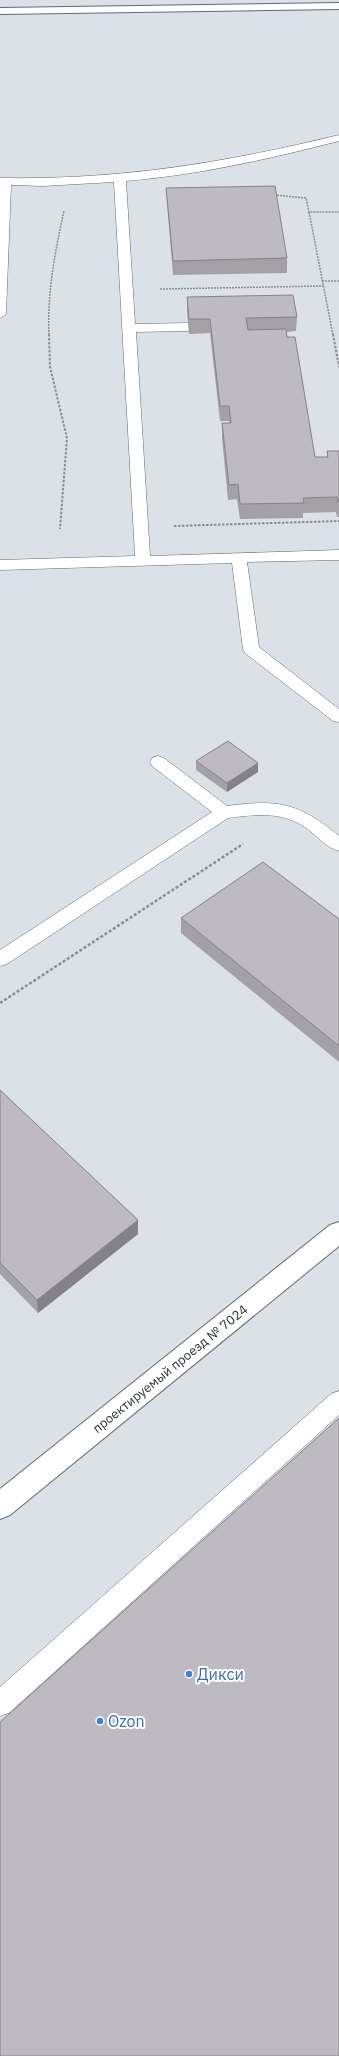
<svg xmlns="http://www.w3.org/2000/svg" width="339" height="2056" viewBox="0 0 339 2056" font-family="'IBM Plex Sans',sans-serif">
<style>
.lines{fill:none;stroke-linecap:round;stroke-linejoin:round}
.service-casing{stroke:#656a70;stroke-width:1}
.minor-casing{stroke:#656a70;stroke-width:2}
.secondary-casing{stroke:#656a70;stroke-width:2}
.path-far2{stroke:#8a8e93;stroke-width:1.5;stroke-dasharray:2 1;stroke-linecap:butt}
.path-far1{stroke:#8a8e93;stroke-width:2;stroke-dasharray:2.5 1.5;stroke-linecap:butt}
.path{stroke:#8a8e93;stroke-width:2.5;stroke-dasharray:3 2;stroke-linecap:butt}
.service{fill:#fff;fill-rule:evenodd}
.minor{fill:#fff;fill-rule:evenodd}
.secondary{fill:#fff;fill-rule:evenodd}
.wall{fill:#a3a0a6}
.shaded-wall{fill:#848287}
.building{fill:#bdbac1;stroke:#848287}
.shop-dot{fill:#3f7fe0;stroke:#fff;stroke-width:1.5}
.labels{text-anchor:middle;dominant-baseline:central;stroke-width:4;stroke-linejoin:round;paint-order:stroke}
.street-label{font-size:13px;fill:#2c2e30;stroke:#fff}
.near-shop-label{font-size:16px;fill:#366cbe;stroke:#fff;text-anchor:start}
</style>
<rect width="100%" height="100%" fill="#dbe1e7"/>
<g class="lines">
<defs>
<g id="service">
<path d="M 339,135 L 339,141 C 269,159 198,175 126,181 L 135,324 L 188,323 L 194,327 L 188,331 L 136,332 L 150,556 L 339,550 L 339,560 L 247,562 L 259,647 L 339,709 L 339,722 L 333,721 L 245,653 L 243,649 L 232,563 L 0,570 L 0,560 L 135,556 L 114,182 L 43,186 L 11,185 L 6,314 L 0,318 L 0,178 C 119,180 224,163 339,135 Z"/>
<path d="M 158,756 L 164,758 L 227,806 C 279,799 299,803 339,836 L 339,851 C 327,848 318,837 309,830 C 284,811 258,814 228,818 L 7,964 L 0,966 L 0,950 L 212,812 L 152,766 L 150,762 L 152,758 Z"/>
<path d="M 339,1391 L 339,1415 L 9,1713 L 0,1716 L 0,1687 L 331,1394 Z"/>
</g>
<path id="minor" d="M 339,1222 L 339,1246 L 10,1515 L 0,1519 L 0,1489 L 330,1225 Z"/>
<path id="secondary" d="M 339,3 L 339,9 L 0,14 L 0,8 Z"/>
</defs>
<!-- service casing -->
<use href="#service" class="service-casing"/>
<!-- minor casing -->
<use href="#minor" class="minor-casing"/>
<!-- secondary casing -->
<use href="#secondary" class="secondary-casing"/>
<!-- path-far2 -->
<g class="path-far2">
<path d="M 274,195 L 306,198 L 309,212 L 339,212"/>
<path d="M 309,212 L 333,335"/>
<path d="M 322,281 L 339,281"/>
<path d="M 160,289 L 323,286"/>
<path d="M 49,335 C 47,293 55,252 64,211"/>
</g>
<!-- path-far1 -->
<g class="path-far1">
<path d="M 49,334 L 50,367 L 67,438 L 60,529"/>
<path d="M 333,334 L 339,367"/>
<path d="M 174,526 L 339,521"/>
</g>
<!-- path -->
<path class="path" d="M 0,1003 L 243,844"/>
<!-- service -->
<use href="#service" class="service"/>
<!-- minor -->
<use href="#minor" class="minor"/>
<!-- secondary -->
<use href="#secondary" class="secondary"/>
</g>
<!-- wall -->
<g class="wall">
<path d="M 166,188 L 287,258 L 287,273 L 173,275 L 167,202 Z"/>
<path d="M 187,297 L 297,317 L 296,331 L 286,332 L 287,337 L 315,457 L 327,457 L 327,451 L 339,451 L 339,517 L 337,517 L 336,512 L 303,513 L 303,518 L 240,519 L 237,499 L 228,500 L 222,438 L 222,423 L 229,423 L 229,421 L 220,421 L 210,333 L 189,334 L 187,312 Z"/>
<path d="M 196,761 L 258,763 L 258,772 L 227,792 L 196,770 Z"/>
<path d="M 181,918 L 339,919 L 339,1062 L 181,933 Z"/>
<path d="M 0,1090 L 138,1234 L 38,1313 L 0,1274 Z"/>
</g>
<!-- shaded-wall -->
<g class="shaded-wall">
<path d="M 258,763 L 258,772 L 227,792 L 227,783 Z"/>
<path d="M 138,1220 L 138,1234 L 38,1313 L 37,1300 Z"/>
</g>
<!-- building -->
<g class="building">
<path d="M 275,186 L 287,258 L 173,261 L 166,188 Z"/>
<path d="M 293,295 L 297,317 L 246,318 L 248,330 L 286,329 L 287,337 L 295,337 L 315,457 L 328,457 L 327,451 L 339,451 L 339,502 L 338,502 L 337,497 L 303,498 L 304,503 L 240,504 L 238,484 L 229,485 L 222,423 L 231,423 L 229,406 L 220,406 L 210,319 L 189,319 L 187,297 Z"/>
<path d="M 228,741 L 258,763 L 227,783 L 196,761 Z"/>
<path d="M 263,862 L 339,919 L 339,1046 L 181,918 Z"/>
<path d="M 0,1090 L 138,1220 L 37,1300 L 0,1263 Z"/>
<path d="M 339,1418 L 339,2056 L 0,2056 L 0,1722 Z"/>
</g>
<!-- markers -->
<g class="shop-dot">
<circle cx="189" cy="1674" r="4"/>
<circle cx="100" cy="1721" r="4"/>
</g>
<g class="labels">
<!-- street labels -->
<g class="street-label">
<text transform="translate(170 1369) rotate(-39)">проектируемый проезд № 7024</text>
</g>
<!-- near-shop labels -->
<g class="near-shop-label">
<text x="197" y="1674">Дикси</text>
<text x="108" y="1721">Ozon</text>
</g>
</g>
</svg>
